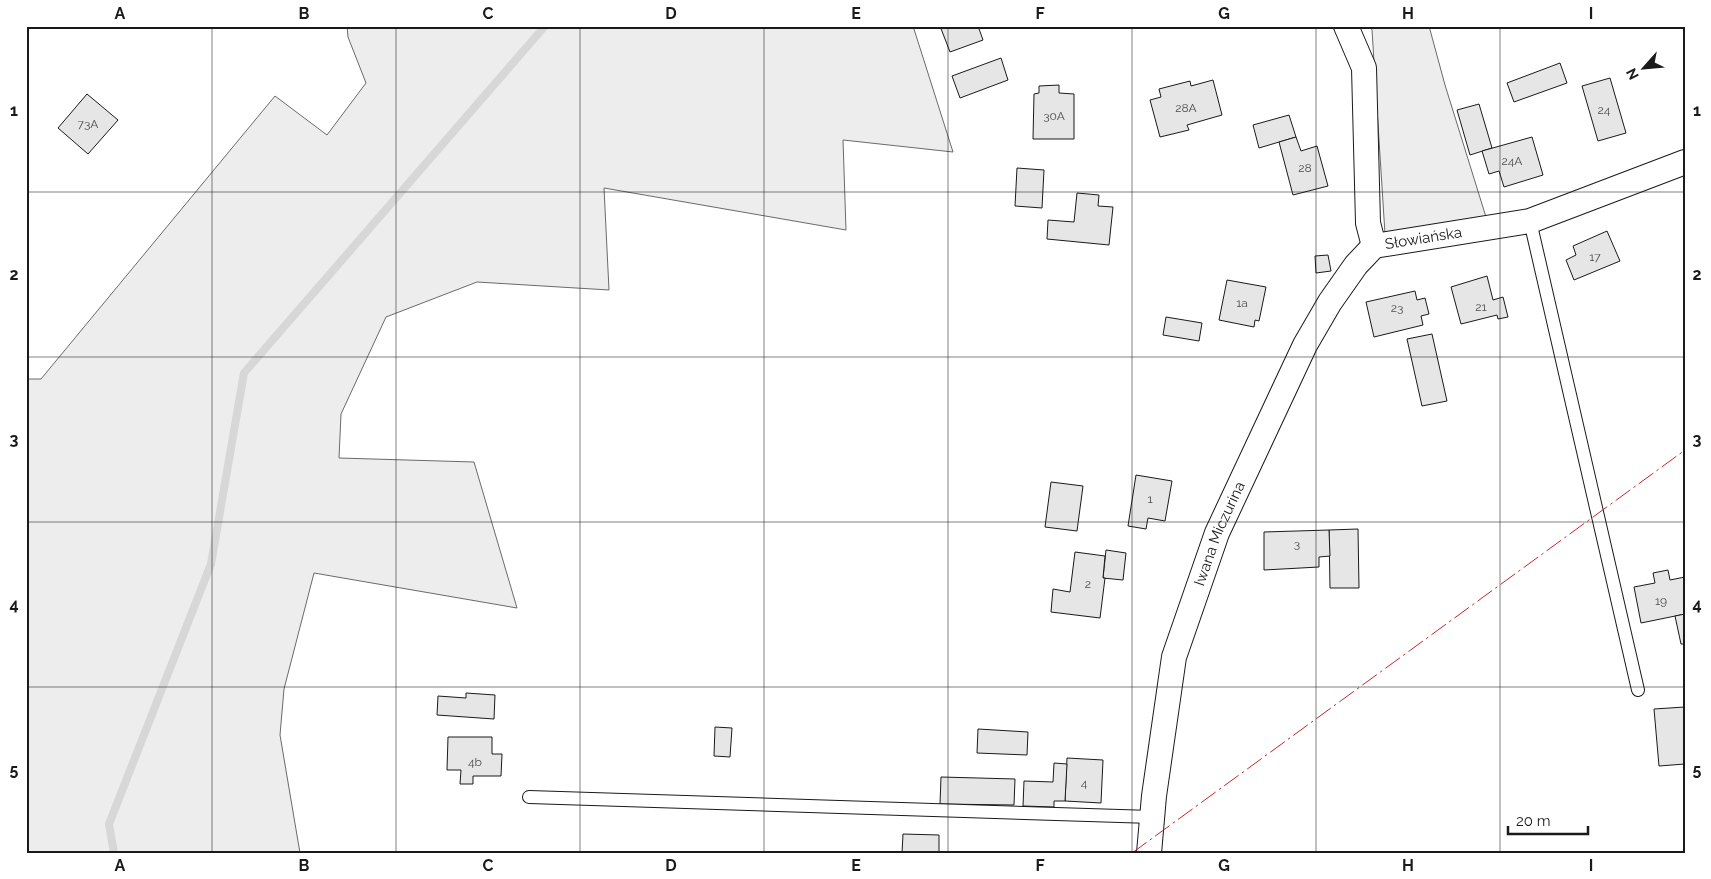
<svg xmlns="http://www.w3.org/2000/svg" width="1711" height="879" viewBox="0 0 1711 879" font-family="Raleway,sans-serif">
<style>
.green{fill:#ededed;stroke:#6a6a6a}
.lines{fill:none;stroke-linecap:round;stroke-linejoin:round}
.stream{stroke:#d7d7d7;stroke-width:8}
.building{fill:#e6e6e6;stroke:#1a1a1a}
.service-casing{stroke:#1a1a1a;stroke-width:14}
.minor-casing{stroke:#1a1a1a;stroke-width:26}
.service{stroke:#fff;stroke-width:12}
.minor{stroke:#fff;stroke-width:24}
.power{stroke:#c62828;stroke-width:1;stroke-dasharray:18 4 2.5 4;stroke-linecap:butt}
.grid{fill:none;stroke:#1a1a1a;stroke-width:1;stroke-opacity:0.55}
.labels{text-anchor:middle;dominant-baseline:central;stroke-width:4;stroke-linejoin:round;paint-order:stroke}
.number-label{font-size:12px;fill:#4d4d4d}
.street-label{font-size:15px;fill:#1a1a1a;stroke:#fff}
.neatline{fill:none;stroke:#1a1a1a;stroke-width:2}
.grid-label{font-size:16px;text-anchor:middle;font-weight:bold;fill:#1a1a1a}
</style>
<rect width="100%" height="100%" fill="#fff"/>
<!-- green -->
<g class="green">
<path d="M 347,26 L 913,26 L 953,152 L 843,140 L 846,230 L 604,188 L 609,290 L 477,282 L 386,317 L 341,414 L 339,458 L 474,462 L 517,608 L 314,573 L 284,689 L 280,735 L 300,853 L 26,853 L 26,379 L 41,379 L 275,96 L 327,135 L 366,83 L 348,37 Z"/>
<path d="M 1370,26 L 1429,26 L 1445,85 L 1486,217 L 1385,234 L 1372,30 Z"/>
</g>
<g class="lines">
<!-- stream -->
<path class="stream" d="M 114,853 L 109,824 L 211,564 L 244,373 L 545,26"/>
</g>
<!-- building -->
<g class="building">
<path d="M 940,26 L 978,26 L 983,40 L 950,52 Z"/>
<path d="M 1001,58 L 1008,80 L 960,98 L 952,76 Z"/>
<path d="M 1560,63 L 1567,83 L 1514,102 L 1507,83 Z"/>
<path d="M 1610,78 L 1626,133 L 1598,141 L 1582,86 Z"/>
<path d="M 1213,80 L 1222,115 L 1187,125 L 1189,130 L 1160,137 L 1150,100 L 1161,97 L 1159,89 L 1190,81 L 1191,86 Z"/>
<path d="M 1059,85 L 1059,93 L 1074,94 L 1074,139 L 1033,139 L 1034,94 L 1039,93 L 1039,86 Z"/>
<path d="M 87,94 L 118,120 L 88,154 L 58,128 Z"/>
<path d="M 1479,104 L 1492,148 L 1470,155 L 1457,110 Z"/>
<path d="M 1289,115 L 1296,137 L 1259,148 L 1253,125 Z"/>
<path d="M 1296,137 L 1301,151 L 1317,146 L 1328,186 L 1293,195 L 1279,142 Z"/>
<path d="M 1532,137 L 1543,175 L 1504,187 L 1499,171 L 1489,174 L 1482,151 Z"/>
<path d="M 1017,168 L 1044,170 L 1042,208 L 1015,206 Z"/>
<path d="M 1077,193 L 1099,195 L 1098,206 L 1113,207 L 1109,245 L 1047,239 L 1048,220 L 1074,222 Z"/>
<path d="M 1607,231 L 1620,261 L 1574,280 L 1566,260 L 1576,255 L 1573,246 Z"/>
<path d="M 1328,255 L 1331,271 L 1316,273 L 1315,256 Z"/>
<path d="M 1487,276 L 1493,300 L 1503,297 L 1508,317 L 1498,319 L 1497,315 L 1461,324 L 1451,287 Z"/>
<path d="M 1227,280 L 1266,287 L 1259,321 L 1255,320 L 1254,327 L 1219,320 Z"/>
<path d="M 1415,291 L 1417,300 L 1425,298 L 1429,314 L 1421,316 L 1423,325 L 1374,337 L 1366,302 Z"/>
<path d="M 1166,317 L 1202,323 L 1199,341 L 1163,335 Z"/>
<path d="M 1432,334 L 1447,401 L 1422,406 L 1407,339 Z"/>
<path d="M 1136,475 L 1172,481 L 1165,521 L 1148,518 L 1146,529 L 1128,526 Z"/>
<path d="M 1051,482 L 1083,486 L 1077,531 L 1045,527 Z"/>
<path d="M 1358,529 L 1359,588 L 1330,588 L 1329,530 Z"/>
<path d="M 1329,530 L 1330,556 L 1319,557 L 1319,567 L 1264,570 L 1264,532 Z"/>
<path d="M 1106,550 L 1126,553 L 1123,580 L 1103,578 Z"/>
<path d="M 1075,552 L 1105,556 L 1103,578 L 1105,578 L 1100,618 L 1051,612 L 1053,589 L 1070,592 Z"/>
<path d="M 1668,570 L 1670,580 L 1685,577 L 1685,614 L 1641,623 L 1634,587 L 1655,583 L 1653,573 Z"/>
<path d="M 1685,614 L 1685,644 L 1681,644 L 1675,616 Z"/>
<path d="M 466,693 L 495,695 L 494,719 L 437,715 L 438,696 L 466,698 Z"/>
<path d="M 1685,707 L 1685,764 L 1659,766 L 1654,709 Z"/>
<path d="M 715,727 L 732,728 L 730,757 L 714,756 Z"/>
<path d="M 978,729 L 1028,732 L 1027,755 L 977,753 Z"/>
<path d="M 448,737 L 492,737 L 492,754 L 502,754 L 501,776 L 473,776 L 473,784 L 460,784 L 461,770 L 447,770 Z"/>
<path d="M 1067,758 L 1103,760 L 1101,803 L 1065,801 Z"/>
<path d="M 1054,763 L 1067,764 L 1065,801 L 1054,801 L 1054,807 L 1023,806 L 1024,781 L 1053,782 Z"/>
<path d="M 941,777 L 1015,779 L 1014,805 L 940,804 Z"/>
<path d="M 903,834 L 939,835 L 939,853 L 902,853 Z"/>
</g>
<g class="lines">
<defs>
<g id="service">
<path d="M 1530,221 L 1638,690"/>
<path d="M 529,797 L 1152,817"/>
</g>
<g id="minor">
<path d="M 1346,26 L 1364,68 L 1368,223 L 1374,246"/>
<path id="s1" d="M 1374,246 L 1530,221 L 1685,162"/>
<path id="s2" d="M 1149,853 L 1154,796 L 1174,657 L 1217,533 L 1305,345 L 1330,302 L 1356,265 L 1374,246"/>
</g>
</defs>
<!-- service casing -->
<use href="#service" class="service-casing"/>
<!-- minor casing -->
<use href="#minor" class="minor-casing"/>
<!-- service -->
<use href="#service" class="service"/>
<!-- minor -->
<use href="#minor" class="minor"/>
<!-- power -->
<path class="power" d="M 1132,853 L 1685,450"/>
</g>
<!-- grid -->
<path class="grid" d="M 212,26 L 212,853M 396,26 L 396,853M 580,26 L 580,853M 764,26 L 764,853M 948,26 L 948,853M 1132,26 L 1132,853M 1316,26 L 1316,853M 1500,26 L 1500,853M 26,192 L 1685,192M 26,357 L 1685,357M 26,522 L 1685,522M 26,687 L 1685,687"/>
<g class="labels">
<!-- number labels -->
<g class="number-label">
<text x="1186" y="108">28A</text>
<text x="1604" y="110">24</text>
<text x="1054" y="116">30A</text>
<text x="88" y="124">73A</text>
<text x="1512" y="161">24A</text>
<text x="1305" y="168">28</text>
<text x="1595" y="257">17</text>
<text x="1242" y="303">1a</text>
<text x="1481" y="307">21</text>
<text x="1397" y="308">23</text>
<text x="1150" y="499">1</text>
<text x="1297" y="544">3</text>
<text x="1088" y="584">2</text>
<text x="1661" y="601">19</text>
<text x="475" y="762">4b</text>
<text x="1084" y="783">4</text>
</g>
<!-- street labels -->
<g class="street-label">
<text stroke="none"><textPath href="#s1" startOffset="50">Słowiańska</textPath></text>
<text stroke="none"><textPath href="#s2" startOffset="329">Iwana Miczurina</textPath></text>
</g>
</g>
<!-- border -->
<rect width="1711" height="879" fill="none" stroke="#ffffff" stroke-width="55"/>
<!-- north arrow -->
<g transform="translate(1644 68) rotate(243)" stroke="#ffffff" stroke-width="4" paint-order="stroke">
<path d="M0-4L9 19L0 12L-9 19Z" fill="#1a1a1a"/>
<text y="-8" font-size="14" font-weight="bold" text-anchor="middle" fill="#1a1a1a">N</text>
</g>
<!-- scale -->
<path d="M1508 826v8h80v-8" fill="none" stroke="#1a1a1a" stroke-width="2.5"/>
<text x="1516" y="826" font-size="15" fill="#1a1a1a" stroke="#ffffff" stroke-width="4" paint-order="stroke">20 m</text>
<rect x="28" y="28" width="1656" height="824" class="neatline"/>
<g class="grid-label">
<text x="120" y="19">A</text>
<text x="304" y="19">B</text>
<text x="488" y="19">C</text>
<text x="671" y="19">D</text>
<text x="856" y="19">E</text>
<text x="1040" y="19">F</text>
<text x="1224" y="19">G</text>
<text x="1408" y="19">H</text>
<text x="1591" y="19">I</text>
<text x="14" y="116">1</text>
<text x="1697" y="116">1</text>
<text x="14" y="280">2</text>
<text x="1697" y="280">2</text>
<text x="14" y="445">3</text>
<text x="1697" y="445">3</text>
<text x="14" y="610">4</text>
<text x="1697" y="610">4</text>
<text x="14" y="775">5</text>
<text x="1697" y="775">5</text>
<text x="120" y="871">A</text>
<text x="304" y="871">B</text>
<text x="488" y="871">C</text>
<text x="671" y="871">D</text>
<text x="856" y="871">E</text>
<text x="1040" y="871">F</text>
<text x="1224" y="871">G</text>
<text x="1408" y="871">H</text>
<text x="1591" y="871">I</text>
</g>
</svg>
